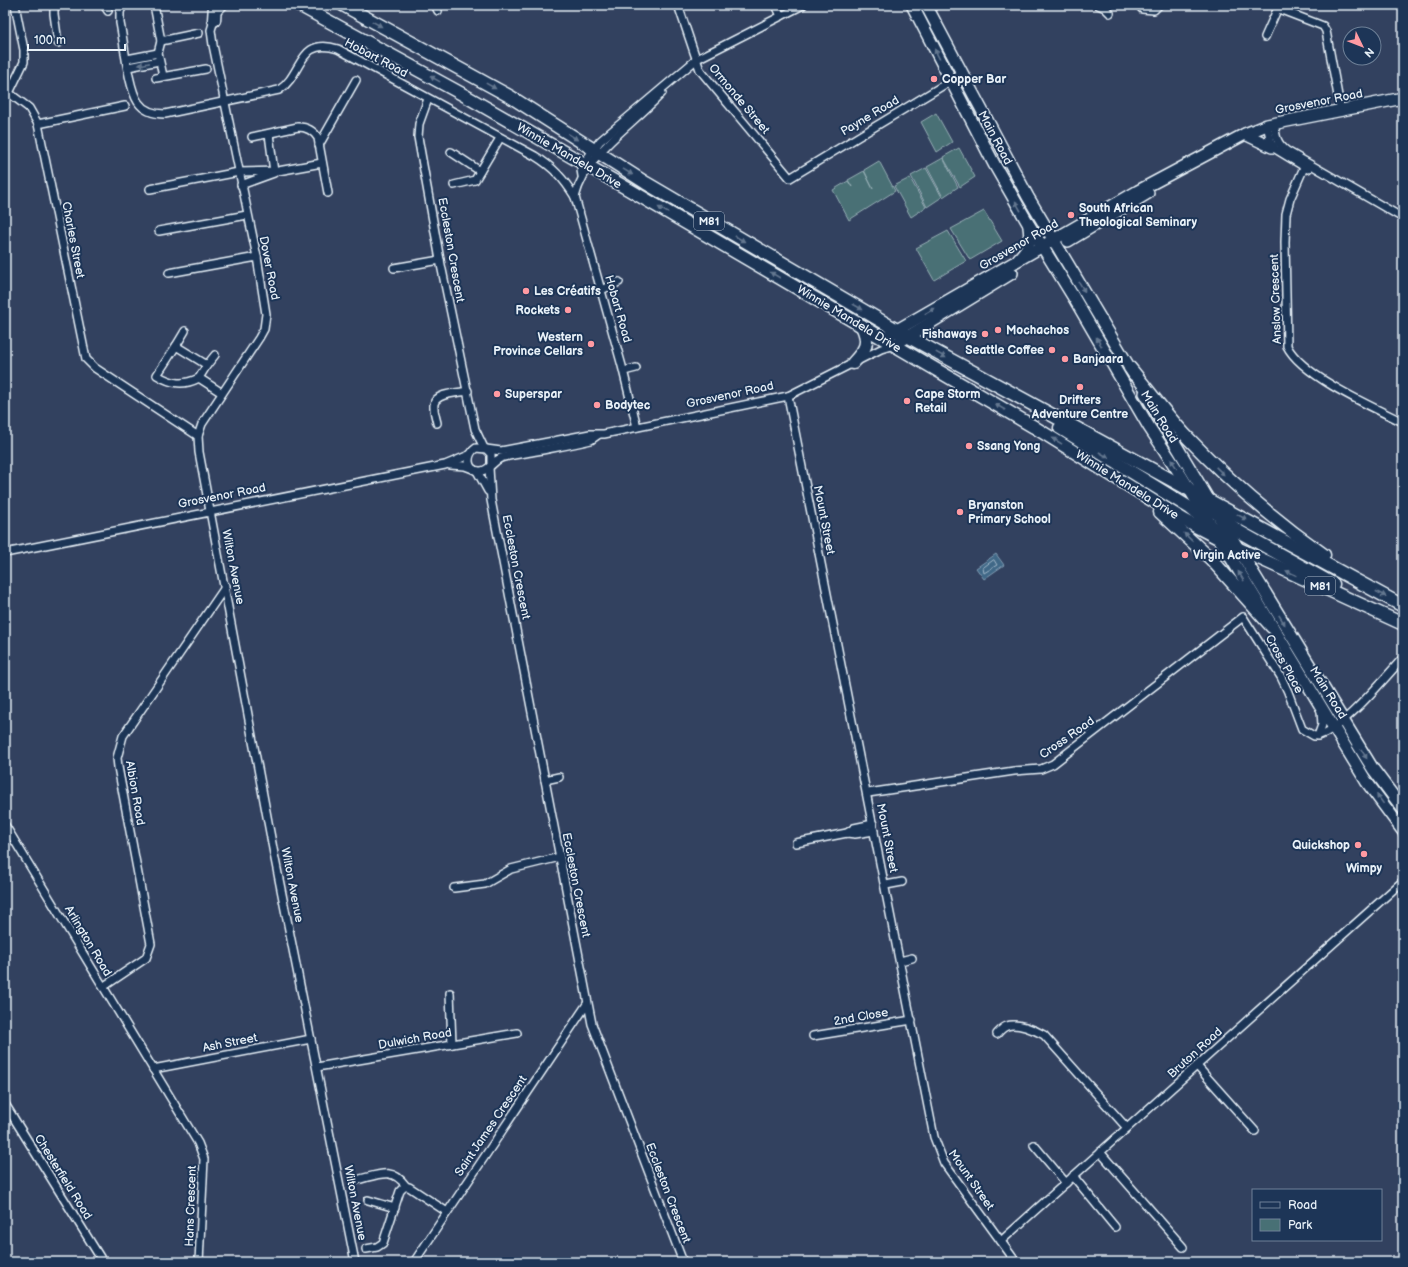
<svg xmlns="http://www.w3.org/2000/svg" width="1408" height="1267" viewBox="0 0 1408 1267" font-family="'Balsamiq Sans',sans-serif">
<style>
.green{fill:#487075;stroke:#98b0b6}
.water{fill:#3f6787;stroke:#839eb4}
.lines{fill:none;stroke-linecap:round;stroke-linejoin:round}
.shore{stroke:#a4bacb;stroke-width:1}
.street-casing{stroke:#e8f1f8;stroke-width:10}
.secondary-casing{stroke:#e8f1f8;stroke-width:14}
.primary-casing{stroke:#e8f1f8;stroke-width:15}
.street{stroke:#1d3557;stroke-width:7}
.secondary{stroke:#1d3557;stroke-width:11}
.primary{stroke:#1d3557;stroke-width:12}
.oneway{fill:#64778f}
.poi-dot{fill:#ff9aa2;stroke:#1d3557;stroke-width:1.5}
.labels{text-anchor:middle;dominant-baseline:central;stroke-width:4;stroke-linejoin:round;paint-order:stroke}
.shield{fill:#1d3557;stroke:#abb9c8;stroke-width:1}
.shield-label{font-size:11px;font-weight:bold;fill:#e8f1f8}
.street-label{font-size:12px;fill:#e8f1f8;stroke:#1d3557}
.poi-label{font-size:12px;font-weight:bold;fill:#e8f1f8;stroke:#1d3557;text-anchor:start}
</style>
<rect width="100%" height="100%" fill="#32415f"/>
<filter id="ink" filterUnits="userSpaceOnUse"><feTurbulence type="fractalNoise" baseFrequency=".025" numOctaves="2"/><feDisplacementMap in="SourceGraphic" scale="8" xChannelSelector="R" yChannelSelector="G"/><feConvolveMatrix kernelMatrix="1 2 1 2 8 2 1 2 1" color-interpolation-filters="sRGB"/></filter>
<g filter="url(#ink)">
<!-- green -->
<g class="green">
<path d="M 936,113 L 952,142 L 937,152 L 921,122 Z"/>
<path d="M 959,148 L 975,177 L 960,187 L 943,157 Z"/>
<path d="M 943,158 L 958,187 L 943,197 L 927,167 Z"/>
<path d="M 879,161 L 895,191 L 849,220 L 833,190 L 848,181 L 852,187 L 848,180 L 864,171 L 873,189 L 864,170 Z"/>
<path d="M 926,168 L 942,197 L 927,207 L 911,176 Z"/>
<path d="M 910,178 L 926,207 L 911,217 L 894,186 Z"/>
<path d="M 984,211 L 1002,241 L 970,260 L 951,229 Z"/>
<path d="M 948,231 L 966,261 L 934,280 L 916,248 Z"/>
</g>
<!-- water -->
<path class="water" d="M 996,554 L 1004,565 L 984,579 L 976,568 Z"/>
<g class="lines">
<!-- shore -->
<path class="shore" d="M 994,560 L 997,565 L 984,573 L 983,568 Z"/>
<defs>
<g id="street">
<path d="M 54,5 L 54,14 L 58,43"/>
<path d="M 104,5 L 108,11"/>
<path d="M 123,5 L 120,12 L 120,23 C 124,42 128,87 138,102 C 144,111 155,114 165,114 L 279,90 C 303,75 298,36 338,49 L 535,156 C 553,167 564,179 575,197 L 622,366 L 637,427"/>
<path d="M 154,5 L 161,41 L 158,53 L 163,76"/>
<path d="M 435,5 L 438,11"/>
<path d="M 678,5 L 700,70 L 790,178 L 962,74"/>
<path d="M 776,5 L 781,16"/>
<path d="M 1098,5 L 1105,8 L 1110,13"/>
<path d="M 1139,5 L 1142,9 L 1154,10 L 1159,5"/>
<path d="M 217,12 L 224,5"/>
<path d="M 215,17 L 211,30 L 213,45 L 257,257 L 266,314 L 264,329 L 259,338 L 202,424 L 198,436 L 199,452 L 274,854 L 355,1262"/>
<path d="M 1265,37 L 1277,10 L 1279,9 L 1323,26 L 1326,31 L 1341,112"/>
<path d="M 161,41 L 199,33"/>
<path d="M 127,59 L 158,53"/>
<path d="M 128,67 L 159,61"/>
<path d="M 156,78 L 206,69"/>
<path d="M 5,90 L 29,108 L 38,124 L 86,359 L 95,368 L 198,436"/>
<path d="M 9,93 L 24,62 L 24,50 L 15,5"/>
<path d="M 428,99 L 419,124 L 418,137 L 440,260 L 475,429 L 484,448"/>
<path d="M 38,124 L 125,106"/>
<path d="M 1275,124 C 1275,136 1277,144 1287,151 L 1403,218"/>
<path d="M 1267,125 L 1272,147 L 1308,169"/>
<path d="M 269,134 L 274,172"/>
<path d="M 252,137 L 298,127 C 307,127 313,130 318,138 L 328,193"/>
<path d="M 319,145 L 356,80"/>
<path d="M 451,152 L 480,171"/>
<path d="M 1306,163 L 1290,199 L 1286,214 L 1285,242 L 1287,346 C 1302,376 1372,407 1403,422"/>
<path d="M 582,176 L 581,170 L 583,164 L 600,141 L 697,59 L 803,5"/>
<path d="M 241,185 L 274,173"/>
<path d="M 454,185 L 475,180 L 500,138"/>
<path d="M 150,189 L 239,172 L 278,171 L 322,163"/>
<path d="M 575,197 C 587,151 632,126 662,93"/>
<path d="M 159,231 L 247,215"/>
<path d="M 394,268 L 440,260"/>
<path d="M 169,273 L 257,257"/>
<path d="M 601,290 L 619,282"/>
<path d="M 176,346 L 185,331"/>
<path d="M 207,365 L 215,355"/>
<path d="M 624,371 L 636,368"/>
<path d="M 199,378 L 207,365 L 176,346 L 157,375 C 172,384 183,386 199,378 L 222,393"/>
<path d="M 788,396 L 934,1137 L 944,1163 L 1016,1262"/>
<path d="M 437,423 C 436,418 433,410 434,404 C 436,393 458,393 468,391"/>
<path d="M 486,449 L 501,451 L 590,434 L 604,434 L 788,396 L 881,349 L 894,345"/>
<path d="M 450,465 L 465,466 L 473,469"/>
<path d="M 491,465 L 491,454 L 486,449 L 476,448 C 466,454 466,472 481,471 C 489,471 493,461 501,458 C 510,455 521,454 531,452 C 551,448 571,445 591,440 L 598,435"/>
<path d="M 489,468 L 491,500 L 497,531 L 592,1024 L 683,1262"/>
<path d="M 477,471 L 488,491"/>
<path d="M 5,553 L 445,465 L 469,455"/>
<path d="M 1318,736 L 1322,725 L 1321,711"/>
<path d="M 545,780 L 559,777"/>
<path d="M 868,793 L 1014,771 L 1041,769 L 1053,764 L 1243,617 L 1281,677 L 1288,692 L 1302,729 L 1314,736 C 1337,737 1387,675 1403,658"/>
<path d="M 5,825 L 198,1143 L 204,1159 L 199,1262"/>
<path d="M 847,833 L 854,828 L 873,824"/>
<path d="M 796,843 L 847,833 L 855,834 L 874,831"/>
<path d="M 886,885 L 902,882"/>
<path d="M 454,888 L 485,884 L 511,869 L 560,857"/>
<path d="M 900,961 L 912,958"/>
<path d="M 103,987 L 146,958 L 151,944 L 118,767 L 117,758 L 123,736 L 226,586"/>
<path d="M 450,993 L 452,1044"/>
<path d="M 997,1034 C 1000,1031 1003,1027 1007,1026 C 1017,1022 1035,1030 1044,1035 L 1127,1128"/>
<path d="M 813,1036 L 912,1020"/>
<path d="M 1197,1066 L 1255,1131"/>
<path d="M 317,1067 L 517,1033"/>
<path d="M 153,1069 L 311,1039"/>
<path d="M 5,1104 L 103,1262"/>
<path d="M 1034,1145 L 1066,1183"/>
<path d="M 1100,1152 L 1183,1247"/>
<path d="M 1073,1176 L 1115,1227"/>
<path d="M 357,1180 C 378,1175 392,1166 406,1186"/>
<path d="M 368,1200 L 395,1208"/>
<path d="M 1001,1241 L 1403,881"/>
<path d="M 366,1249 L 377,1247 L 383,1243 L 400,1191 L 404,1187 L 409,1187 L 447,1212"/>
<path d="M 414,1262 L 587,1004"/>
</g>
<g id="secondary">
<path d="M 912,5 L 994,164 L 1029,225 L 1074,298 L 1149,427 L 1182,477 L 1366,781 L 1403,831"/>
<path d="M 926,5 L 1028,197 L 1134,375"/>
<path d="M 1245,134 L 1272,147"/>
<path d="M 1068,241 L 1148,193"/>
<path d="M 1019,258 C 1029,248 1031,240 1029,227"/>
<path d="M 884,339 L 897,330 L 1138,191 L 1245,134 L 1267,125 L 1403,98"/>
<path d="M 894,345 L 1012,273"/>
<path d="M 1145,393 L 1210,502"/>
<path d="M 1219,517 L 1373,769 L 1403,809"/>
</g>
<g id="primary">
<path d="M 299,5 L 462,94 L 628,189 L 1034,427 L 1184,520 L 1237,548 L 1403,624"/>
<path d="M 343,5 L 511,97 L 646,183 L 907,336 L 1403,606"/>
<path d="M 214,20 L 215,5"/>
<path d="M 853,363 C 866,349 870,343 862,326"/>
<path d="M 1130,368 C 1149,391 1167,416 1188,438 C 1230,482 1274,520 1324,555"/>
<path d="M 1060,428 L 1190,508 L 1226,538"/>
<path d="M 1202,501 L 1238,531 L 1333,584"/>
<path d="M 1160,512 L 1211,559 L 1272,627"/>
</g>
</defs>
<!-- street casing -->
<use href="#street" class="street-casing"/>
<!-- secondary casing -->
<use href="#secondary" class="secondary-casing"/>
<!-- primary casing -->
<use href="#primary" class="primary-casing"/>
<!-- street -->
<use href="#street" class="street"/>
<!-- secondary -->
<use href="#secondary" class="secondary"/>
<!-- primary -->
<use href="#primary" class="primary"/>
</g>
<!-- one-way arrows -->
<defs><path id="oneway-solid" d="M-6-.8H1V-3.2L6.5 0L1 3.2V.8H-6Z"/></defs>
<g class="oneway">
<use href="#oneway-solid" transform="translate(377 24) rotate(29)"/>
<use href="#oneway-solid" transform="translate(937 54) rotate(-117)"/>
<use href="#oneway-solid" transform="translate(144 64) rotate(169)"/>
<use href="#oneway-solid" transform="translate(435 79) rotate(-151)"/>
<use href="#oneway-solid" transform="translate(491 86) rotate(29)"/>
<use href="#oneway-solid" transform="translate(573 137) rotate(33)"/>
<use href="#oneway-solid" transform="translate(628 172) rotate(32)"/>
<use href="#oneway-solid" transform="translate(1018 206) rotate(-119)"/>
<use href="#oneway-solid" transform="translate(663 210) rotate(-150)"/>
<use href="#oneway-solid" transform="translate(740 239) rotate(30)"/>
<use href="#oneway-solid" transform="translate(775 275) rotate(-150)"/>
<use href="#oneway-solid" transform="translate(1082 287) rotate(59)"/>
<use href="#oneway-solid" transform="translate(858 307) rotate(30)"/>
<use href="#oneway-solid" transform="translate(930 311) rotate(-30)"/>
<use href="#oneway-solid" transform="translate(1099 342) rotate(-120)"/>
<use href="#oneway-solid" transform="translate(941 355) rotate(29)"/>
<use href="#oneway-solid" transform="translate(1000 407) rotate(-150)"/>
<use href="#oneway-solid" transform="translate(1057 441) rotate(-148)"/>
<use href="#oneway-solid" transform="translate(1104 455) rotate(30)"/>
<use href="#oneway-solid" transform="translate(1174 464) rotate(-123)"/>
<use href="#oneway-solid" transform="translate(1220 471) rotate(44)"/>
<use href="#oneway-solid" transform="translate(1242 517) rotate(29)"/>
<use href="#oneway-solid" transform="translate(1188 537) rotate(-136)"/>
<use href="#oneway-solid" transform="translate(1291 573) rotate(-156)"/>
<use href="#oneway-solid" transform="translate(1241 576) rotate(-121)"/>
<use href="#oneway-solid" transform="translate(1381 594) rotate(28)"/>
<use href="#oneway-solid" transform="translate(1282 620) rotate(58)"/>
<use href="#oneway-solid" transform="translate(1364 754) rotate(59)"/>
<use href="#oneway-solid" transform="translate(1380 799) rotate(-126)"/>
</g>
</g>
<!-- markers -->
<g class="poi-dot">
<circle cx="934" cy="79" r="4"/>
<circle cx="1071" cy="215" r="4"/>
<circle cx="526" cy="291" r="4"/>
<circle cx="568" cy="310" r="4"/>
<circle cx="998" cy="330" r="4"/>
<circle cx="985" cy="334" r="4"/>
<circle cx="591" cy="344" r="4"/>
<circle cx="1052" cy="350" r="4"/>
<circle cx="1065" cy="359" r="4"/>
<circle cx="1080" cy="387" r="4"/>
<circle cx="497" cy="394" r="4"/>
<circle cx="907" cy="401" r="4"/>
<circle cx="597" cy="405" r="4"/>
<circle cx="969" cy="446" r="4"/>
<circle cx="960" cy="512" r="4"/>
<circle cx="1185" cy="555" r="4"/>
<circle cx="1358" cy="845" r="4"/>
<circle cx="1364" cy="854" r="4"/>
</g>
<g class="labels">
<!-- shield labels -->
<g class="shield">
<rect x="694" y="212" width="30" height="18" rx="3"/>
<rect x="1305" y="577" width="30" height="18" rx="3"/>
</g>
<g class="shield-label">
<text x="709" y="221">M81</text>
<text x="1320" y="586">M81</text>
</g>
<!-- street labels -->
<g class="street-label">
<text transform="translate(376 58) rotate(28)">Hobart Road</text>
<text transform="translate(739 99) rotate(50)">Ormonde Street</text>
<text transform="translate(1319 102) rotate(-11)">Grosvenor Road</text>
<text transform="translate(870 116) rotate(-31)">Payne Road</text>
<text transform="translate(995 138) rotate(62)">Main Road</text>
<text transform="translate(569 156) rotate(30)">Winnie Mandela Drive</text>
<text transform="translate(73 240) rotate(79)">Charles Street</text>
<text transform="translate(1019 245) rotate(-30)">Grosvenor Road</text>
<text transform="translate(451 250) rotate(80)">Eccleston Crescent</text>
<text transform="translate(269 268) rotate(79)">Dover Road</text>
<text transform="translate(1276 299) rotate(-92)">Anslow Crescent</text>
<text transform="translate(618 309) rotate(74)">Hobart Road</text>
<text transform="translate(849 319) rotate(31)">Winnie Mandela Drive</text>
<text transform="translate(730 395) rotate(-12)">Grosvenor Road</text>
<text transform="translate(1159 417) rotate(58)">Main Road</text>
<text transform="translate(1127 485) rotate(32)">Winnie Mandela Drive</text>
<text transform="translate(222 496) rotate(-11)">Grosvenor Road</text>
<text transform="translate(824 520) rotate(79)">Mount Street</text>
<text transform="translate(233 567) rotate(79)">Wilton Avenue</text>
<text transform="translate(516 567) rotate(79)">Eccleston Crescent</text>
<text transform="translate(1284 664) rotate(61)">Cross Place</text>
<text transform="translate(1328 693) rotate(58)">Main Road</text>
<text transform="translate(1067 738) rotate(-35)">Cross Road</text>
<text transform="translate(135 793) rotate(80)">Albion Road</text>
<text transform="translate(887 838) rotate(79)">Mount Street</text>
<text transform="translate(292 885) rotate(79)">Wilton Avenue</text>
<text transform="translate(576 885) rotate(79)">Eccleston Crescent</text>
<text transform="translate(88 941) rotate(59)">Arlington Road</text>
<text transform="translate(861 1017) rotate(-10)">2nd Close</text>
<text transform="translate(415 1039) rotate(-10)">Dulwich Road</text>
<text transform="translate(230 1043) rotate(-11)">Ash Street</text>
<text transform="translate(1195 1053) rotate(-42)">Bruton Road</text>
<text transform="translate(491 1126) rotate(-56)">Saint James Crescent</text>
<text transform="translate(63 1177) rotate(58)">Chesterfield Road</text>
<text transform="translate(971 1180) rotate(55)">Mount Street</text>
<text transform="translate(668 1193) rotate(69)">Eccleston Crescent</text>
<text transform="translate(355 1203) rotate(79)">Wilton Avenue</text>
<text transform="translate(191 1206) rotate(-88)">Hans Crescent</text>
</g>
<!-- poi labels -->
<g class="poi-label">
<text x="942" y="79">Copper Bar</text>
<text x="1079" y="208">South African<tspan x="1079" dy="14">Theological Seminary</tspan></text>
<text x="534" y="291">Les Créatifs</text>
<text x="560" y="310" text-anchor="end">Rockets</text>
<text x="1006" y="330">Mochachos</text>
<text x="977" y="334" text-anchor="end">Fishaways</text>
<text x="583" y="337" text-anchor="end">Western<tspan x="583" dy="14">Province Cellars</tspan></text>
<text x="1044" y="350" text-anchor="end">Seattle Coffee</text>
<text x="1073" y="359">Banjaara</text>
<text x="505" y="394">Superspar</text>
<text x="915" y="394">Cape Storm<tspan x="915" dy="14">Retail</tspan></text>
<text x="1080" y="400" text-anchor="middle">Drifters<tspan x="1080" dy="14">Adventure Centre</tspan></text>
<text x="605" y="405">Bodytec</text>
<text x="977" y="446">Ssang Yong</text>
<text x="968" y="505">Bryanston<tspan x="968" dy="14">Primary School</tspan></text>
<text x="1193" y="555">Virgin Active</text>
<text x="1350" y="845" text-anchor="end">Quickshop</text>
<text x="1364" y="868" text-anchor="middle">Wimpy</text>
</g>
</g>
<!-- margin -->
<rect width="1408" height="1267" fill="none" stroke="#1d3557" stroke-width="20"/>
<rect x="10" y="10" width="1388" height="1247" fill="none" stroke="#e8f1f8" stroke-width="1.5" filter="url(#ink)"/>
<!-- legend -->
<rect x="1252" y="1189" width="130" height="52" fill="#1d3557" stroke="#6e8097"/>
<rect x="1260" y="1202" width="20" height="6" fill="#1d3557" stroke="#6e8097"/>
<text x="1288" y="1209" font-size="12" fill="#e8f1f8">Road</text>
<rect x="1260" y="1219" width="20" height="12" fill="#487075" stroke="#6e8097"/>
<text x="1288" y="1229" font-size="12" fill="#e8f1f8">Park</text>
<!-- north arrow -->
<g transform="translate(1362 46) rotate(133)"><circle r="19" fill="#1d3557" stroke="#6e8097"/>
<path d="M0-3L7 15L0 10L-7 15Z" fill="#ff9aa2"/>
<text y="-6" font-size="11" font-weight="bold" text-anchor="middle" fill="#e8f1f8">N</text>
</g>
<!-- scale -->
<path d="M28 44v6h97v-6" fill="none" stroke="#e8f1f8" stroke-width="2"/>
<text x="34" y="44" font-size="12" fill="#e8f1f8" stroke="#1d3557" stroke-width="3" paint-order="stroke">100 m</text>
</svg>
